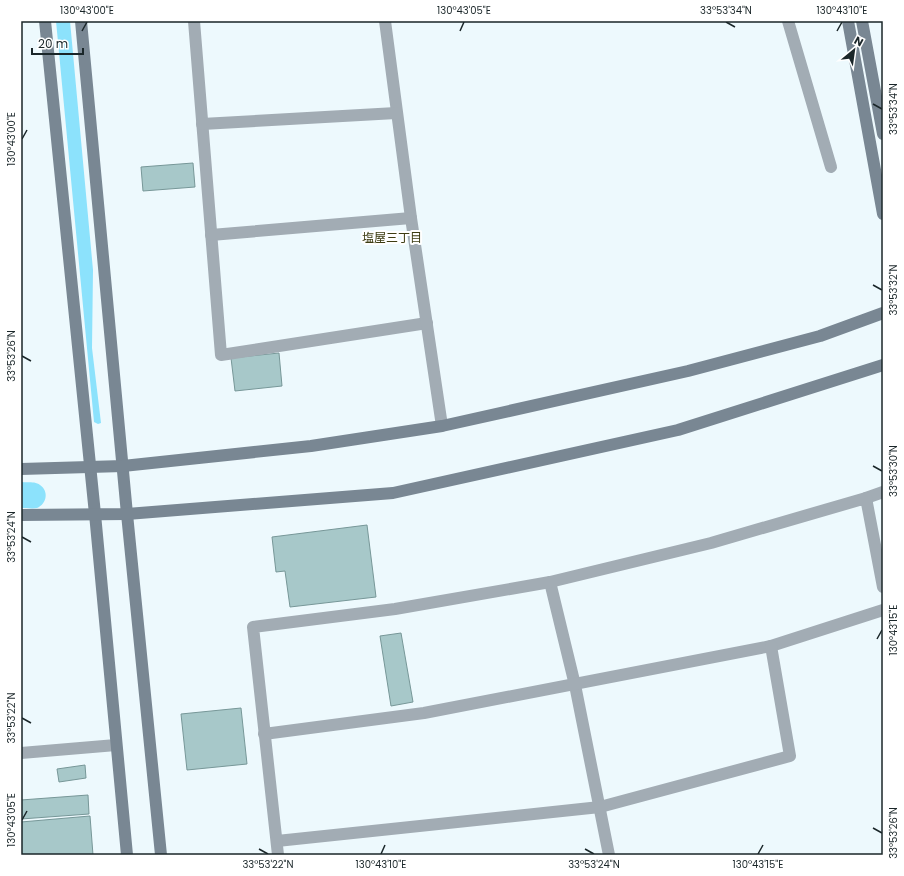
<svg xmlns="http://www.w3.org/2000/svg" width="904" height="876" viewBox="0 0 904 876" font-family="Poppins,'Noto Sans JP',sans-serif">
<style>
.green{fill:#8ce2fc}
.building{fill:#a7c8c9;stroke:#779798}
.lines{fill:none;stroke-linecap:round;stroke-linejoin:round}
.street{stroke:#a2acb4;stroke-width:12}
.secondary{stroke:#798793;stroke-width:12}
.ticks{fill:none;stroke:#1a2629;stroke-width:1.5}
.labels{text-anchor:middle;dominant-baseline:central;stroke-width:4;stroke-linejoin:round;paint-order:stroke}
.neighbourhood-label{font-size:12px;fill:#3d3c12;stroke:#fff}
.neatline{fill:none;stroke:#1a2629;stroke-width:1.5}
.ticks-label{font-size:10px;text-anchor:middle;fill:#1a2629}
</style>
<rect width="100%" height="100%" fill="#edf9fd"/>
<!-- green -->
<g class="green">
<path d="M 56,21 L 70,21 L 93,270 L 92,348 L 101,423 L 98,424 L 94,422 Z"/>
<path d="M 21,482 C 27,483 35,481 40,485 C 49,491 47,504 37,508 C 33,509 26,508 21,508 Z"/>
</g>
<!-- building -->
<g class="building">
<path d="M 193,163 L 195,187 L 143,191 L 141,167 Z"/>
<path d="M 279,353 L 282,386 L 235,391 L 231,358 Z"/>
<path d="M 367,525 L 376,597 L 290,607 L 285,571 L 276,572 L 272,537 Z"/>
<path d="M 401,633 L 413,702 L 391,706 L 380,636 Z"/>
<path d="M 241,708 L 247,764 L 187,770 L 181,714 Z"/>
<path d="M 85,765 L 86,778 L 59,782 L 57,769 Z"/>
<path d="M 88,795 L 89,814 L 21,819 L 21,800 Z"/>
<path d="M 90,816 L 93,855 L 21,855 L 21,822 Z"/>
</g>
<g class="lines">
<!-- street -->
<g class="street">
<path d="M 194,21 L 221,355 L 427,323"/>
<path d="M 385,21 L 411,218 L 442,426"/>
<path d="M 788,21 L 831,167"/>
<path d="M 202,124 L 396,113"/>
<path d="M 211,235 L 411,218"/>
<path d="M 866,498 L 883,492"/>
<path d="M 550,582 L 575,685 L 609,855"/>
<path d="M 264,734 L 424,713 L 771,646 L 883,610"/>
<path d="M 21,753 L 116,745"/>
<path d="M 277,841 L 600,807 L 790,756 L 771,646"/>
<path d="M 278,855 L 253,627 L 395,609 L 550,582 L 711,543 L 866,498 L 883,587"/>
</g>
<!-- secondary -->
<g class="secondary">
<path d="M 45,21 L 95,514 L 127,855"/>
<path d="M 81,21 L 127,514 L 161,855"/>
<path d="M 848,21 L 883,214"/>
<path d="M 862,21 L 883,134"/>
<path d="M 21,469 L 123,466 L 311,446 L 442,426 L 688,371 L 820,336 L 883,313"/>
<path d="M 21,515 L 127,514 L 393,493 L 678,430 L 883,365"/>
</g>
</g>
<!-- ticks -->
<path class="ticks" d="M 726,22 L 735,27M 82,31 L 87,22M 460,31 L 464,22M 837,31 L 842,22M 873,104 L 882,109M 22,139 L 27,130M 873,285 L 882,290M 22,356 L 31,361M 873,466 L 882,471M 22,537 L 31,542M 877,639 L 882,630M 22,718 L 31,723M 22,820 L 27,811M 873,828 L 882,833M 259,849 L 268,854M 585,849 L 594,854M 381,854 L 385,845M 758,854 L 763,845"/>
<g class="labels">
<!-- neighbourhood labels -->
<g class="neighbourhood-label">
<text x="392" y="237">塩屋三丁目</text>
</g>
</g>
<!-- border -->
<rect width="904" height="876" fill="none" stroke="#ffffff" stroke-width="44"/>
<!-- north arrow -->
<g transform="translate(854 50) rotate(29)" stroke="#ffffff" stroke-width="3" paint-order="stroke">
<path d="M0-3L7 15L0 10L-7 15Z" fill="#1a2629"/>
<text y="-6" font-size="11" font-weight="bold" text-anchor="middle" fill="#1a2629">N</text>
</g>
<!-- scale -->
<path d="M32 48v6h51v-6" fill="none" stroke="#1a2629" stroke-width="2"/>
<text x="38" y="48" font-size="12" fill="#1a2629" stroke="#ffffff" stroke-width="3" paint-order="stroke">20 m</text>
<rect x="22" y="22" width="860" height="832" class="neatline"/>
<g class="ticks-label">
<text x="87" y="14">130°43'00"E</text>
<text x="464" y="14">130°43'05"E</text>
<text x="726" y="14">33°53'34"N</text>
<text x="842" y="14">130°43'10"E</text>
<text transform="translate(893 109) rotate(-90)" y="4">33°53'34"N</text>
<text transform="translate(11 139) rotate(-90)" y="4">130°43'00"E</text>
<text transform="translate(893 290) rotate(-90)" y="4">33°53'32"N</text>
<text transform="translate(11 356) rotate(-90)" y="4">33°53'26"N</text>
<text transform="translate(893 471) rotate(-90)" y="4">33°53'30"N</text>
<text transform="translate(11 537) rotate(-90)" y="4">33°53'24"N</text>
<text transform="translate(893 630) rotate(-90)" y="4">130°43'15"E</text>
<text transform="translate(11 718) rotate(-90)" y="4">33°53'22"N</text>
<text transform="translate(11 820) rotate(-90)" y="4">130°43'05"E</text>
<text transform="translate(893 833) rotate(-90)" y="4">33°53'26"N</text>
<text x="268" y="868">33°53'22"N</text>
<text x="381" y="868">130°43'10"E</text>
<text x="594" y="868">33°53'24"N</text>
<text x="758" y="868">130°43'15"E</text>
</g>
</svg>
